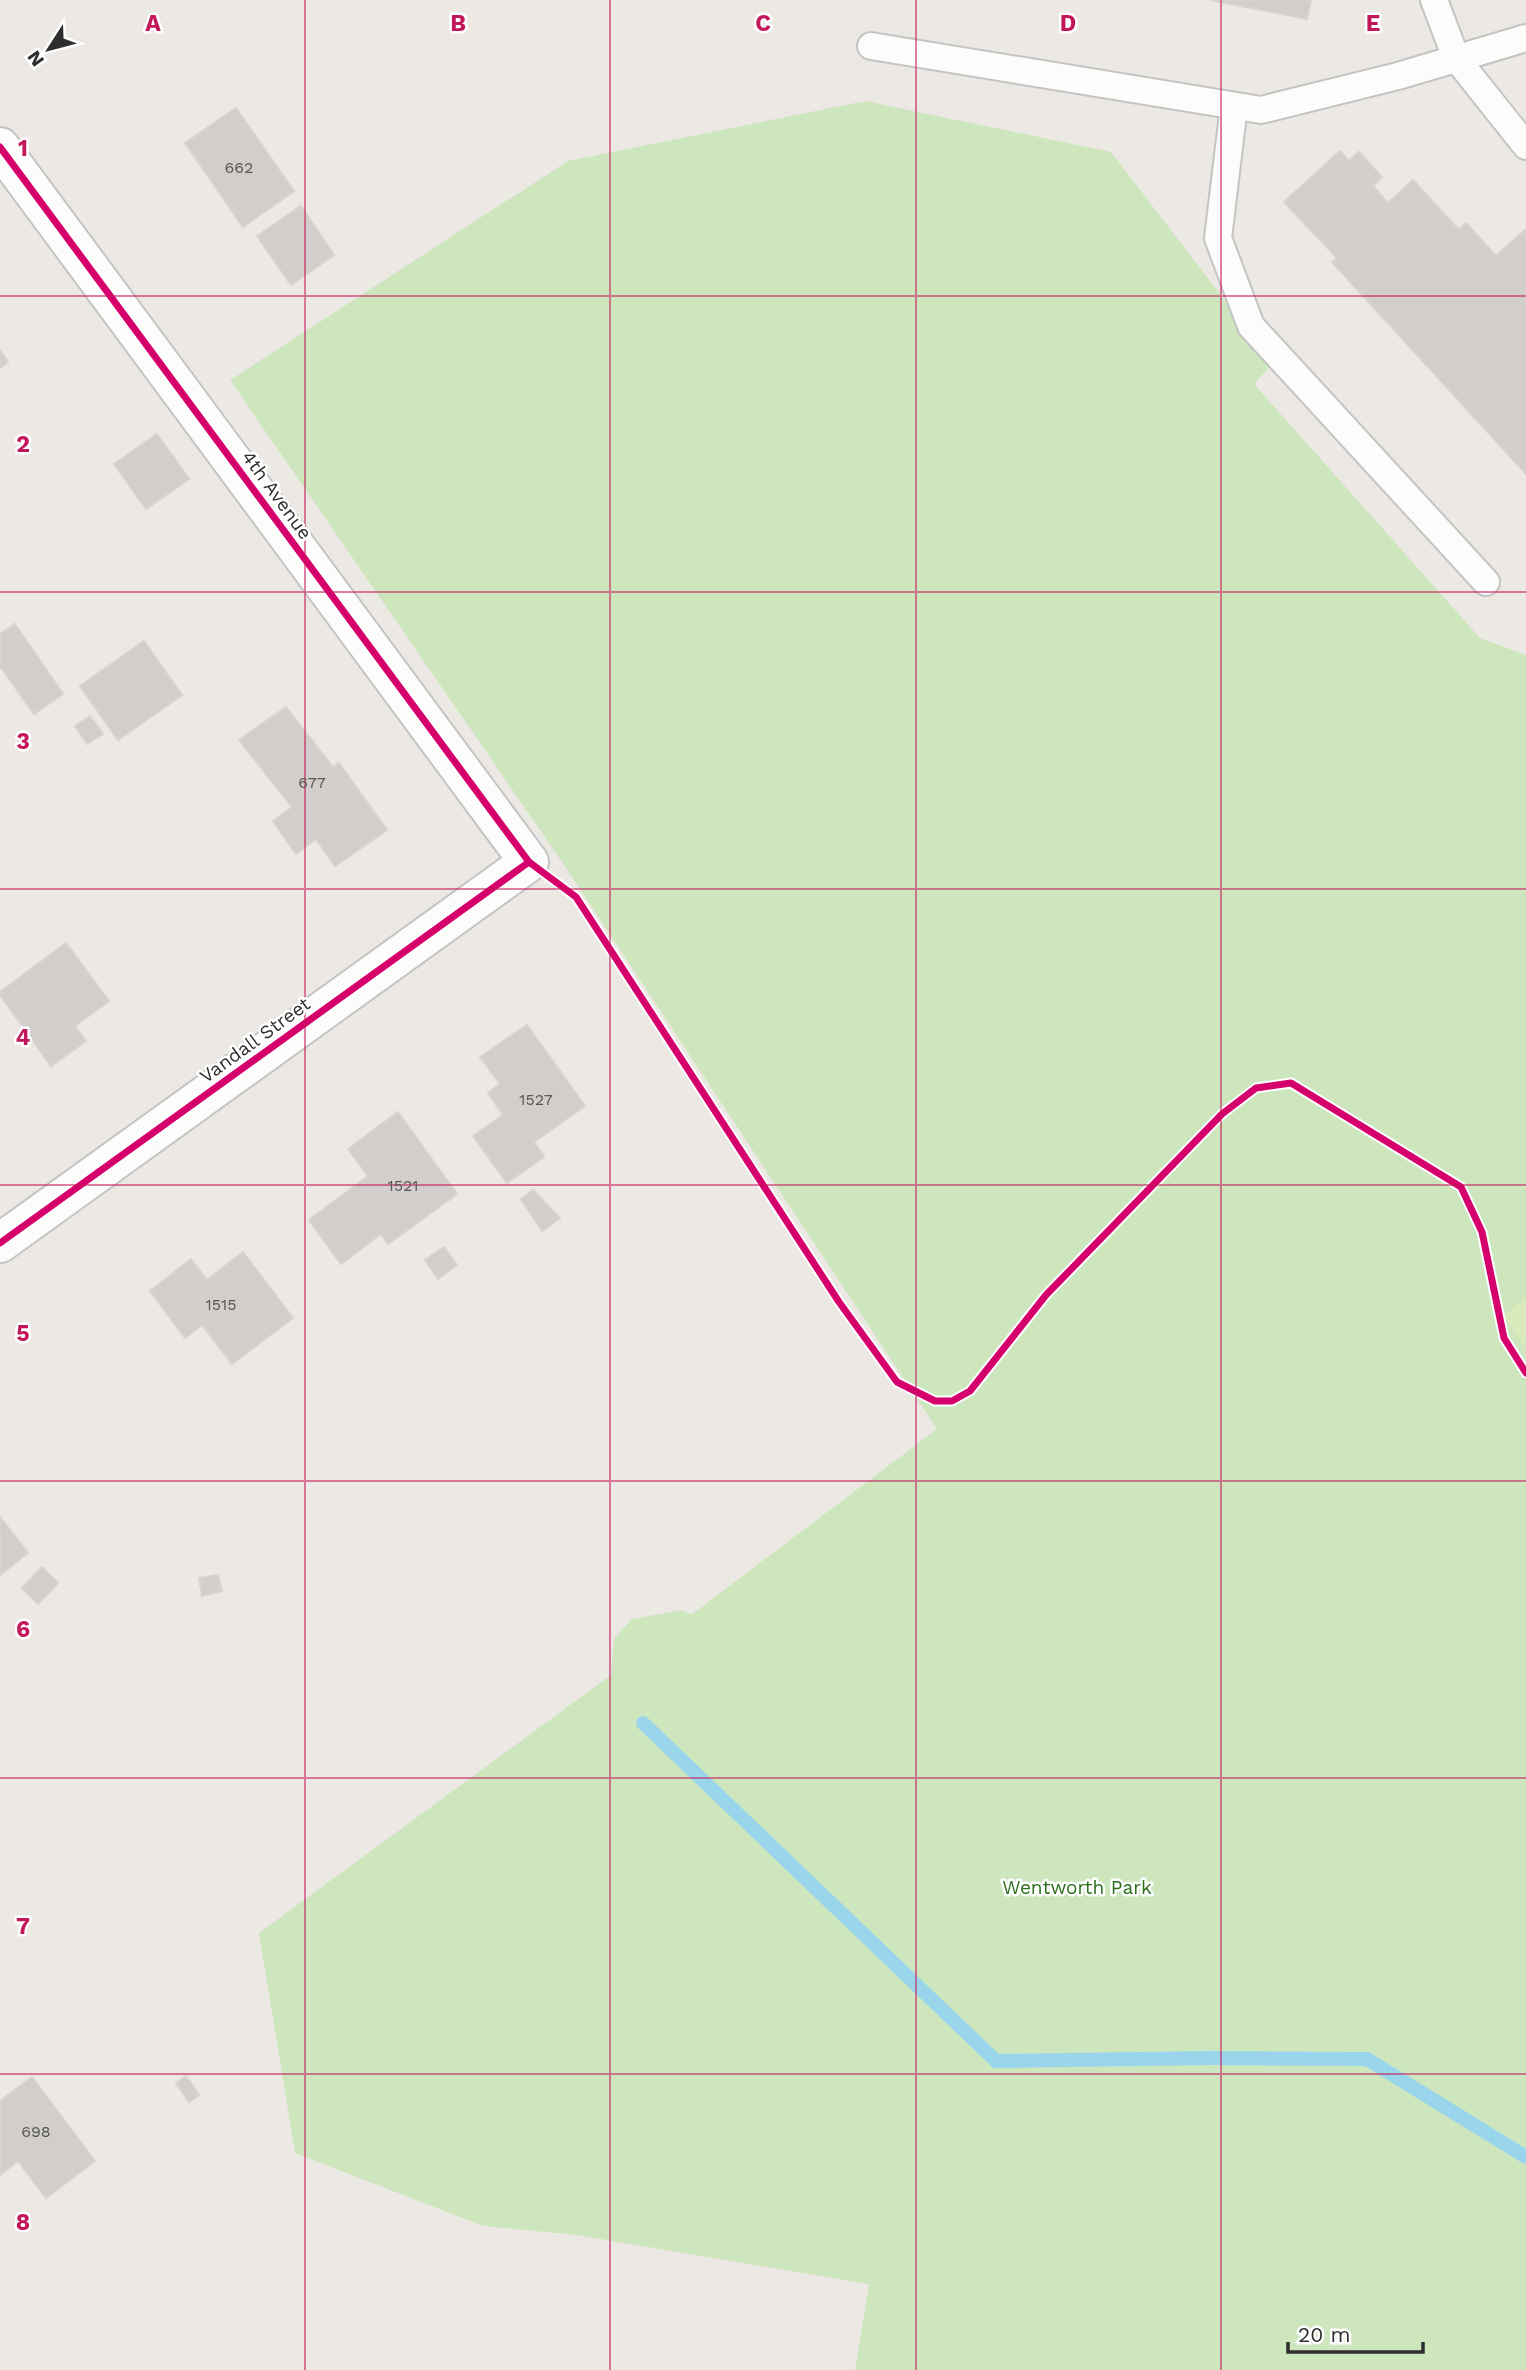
<svg xmlns="http://www.w3.org/2000/svg" width="1526" height="2370" viewBox="0 0 1526 2370" font-family="'Work Sans',sans-serif">
<style>
.green{fill:#cee6be}
.pitch{fill:#d9eabb}
.lines{fill:none;stroke-linecap:round;stroke-linejoin:round}
.stream{stroke:#99d6ec;stroke-width:14}
.building{fill:#d1cecb;stroke:#d7d4d0;stroke-width:2}
.lane-casing{stroke:#c5c4c5;stroke-width:30}
.street-casing{stroke:#c5c4c5;stroke-width:42}
.lane{stroke:#fcfcfb;stroke-width:26}
.street{stroke:#fcfcfb;stroke-width:38}
.cycleway-casing{stroke:#fff;stroke-width:11}
.cycleway{stroke:#d6006c;stroke-width:7}
.grid{fill:none;stroke:#c2185b;stroke-width:2;stroke-opacity:0.55}
.labels{text-anchor:middle;dominant-baseline:central;stroke-width:5;stroke-linejoin:round;paint-order:stroke}
.number-label{font-size:16px;fill:#585857}
.street-label{font-size:19px;fill:#2e2e2e;stroke:#fff}
.park-label{font-size:19px;fill:#2c6e1b;stroke:#fff}
.grid-label{font-size:23px;text-anchor:middle;font-weight:bold;fill:#c2185b;stroke:#fff;stroke-width:5;stroke-linejoin:round;paint-order:stroke}
</style>
<rect width="100%" height="100%" fill="#ece8e4"/>
<!-- green -->
<path class="green" d="M 865,101 L 1111,152 L 1273,363 L 1254,384 L 1480,638 L 1526,655 L 1526,2370 L 855,2370 L 869,2284 L 577,2235 L 483,2226 L 295,2153 L 259,1933 L 611,1675 L 614,1639 L 632,1619 L 682,1610 L 691,1615 L 937,1429 L 560,859 L 230,380 L 568,161 Z"/>
<!-- pitch -->
<path class="pitch" d="M 1526,1298 L 1526,1348 L 1503,1316 Z"/>
<g class="lines">
<!-- stream -->
<path class="stream" d="M 643,1723 L 996,2061 L 1210,2058 L 1367,2059 L 1526,2157"/>
</g>
<!-- building -->
<g class="building">
<path d="M 1210,0 L 1311,0 L 1307,19 Z"/>
<path d="M 236,108 L 294,191 L 243,227 L 185,143 Z"/>
<path d="M 1340,151 L 1349,161 L 1359,152 L 1382,177 L 1373,186 L 1388,203 L 1413,180 L 1459,230 L 1466,223 L 1496,256 L 1526,229 L 1526,474 L 1332,262 L 1337,258 L 1284,202 Z"/>
<path d="M 301,206 L 334,255 L 291,285 L 257,236 Z"/>
<path d="M 0,350 L 8,362 L 0,368 Z"/>
<path d="M 157,434 L 189,479 L 146,509 L 114,464 Z"/>
<path d="M 15,624 L 63,694 L 34,714 L 0,666 L 0,634 Z"/>
<path d="M 144,641 L 182,695 L 118,740 L 80,686 Z"/>
<path d="M 286,707 L 333,767 L 339,763 L 387,830 L 335,866 L 316,839 L 296,854 L 273,821 L 292,807 L 239,740 Z"/>
<path d="M 90,716 L 103,734 L 87,744 L 75,726 Z"/>
<path d="M 66,943 L 109,1001 L 75,1026 L 86,1041 L 51,1066 L 0,995 L 0,992 Z"/>
<path d="M 527,1025 L 585,1106 L 534,1142 L 544,1157 L 507,1183 L 473,1136 L 503,1115 L 488,1093 L 500,1084 L 480,1057 Z"/>
<path d="M 398,1112 L 457,1194 L 388,1244 L 381,1234 L 341,1264 L 309,1220 L 368,1176 L 348,1149 Z"/>
<path d="M 533,1190 L 560,1218 L 542,1231 L 521,1199 Z"/>
<path d="M 444,1247 L 457,1265 L 438,1279 L 425,1260 Z"/>
<path d="M 243,1252 L 293,1318 L 232,1364 L 202,1325 L 185,1338 L 150,1291 L 191,1259 L 207,1280 Z"/>
<path d="M 0,1517 L 28,1553 L 0,1575 Z"/>
<path d="M 42,1567 L 58,1583 L 38,1604 L 22,1588 Z"/>
<path d="M 218,1575 L 222,1591 L 202,1596 L 199,1578 Z"/>
<path d="M 186,2076 L 199,2095 L 189,2102 L 176,2083 Z"/>
<path d="M 32,2077 L 95,2161 L 46,2198 L 18,2161 L 0,2175 L 0,2101 Z"/>
</g>
<g class="lines">
<defs>
<g id="lane">
<path d="M 1434,0 L 1456,58 L 1526,146"/>
<path d="M 871,46 L 1261,110 L 1398,76 L 1526,38"/>
<path d="M 1234,106 L 1218,238 L 1251,326 L 1486,582"/>
</g>
<path id="street" d="M 0,147 L 529,862 L 0,1243"/>
</defs>
<!-- lane casing -->
<use href="#lane" class="lane-casing"/>
<!-- street casing -->
<use href="#street" class="street-casing"/>
<!-- lane -->
<use href="#lane" class="lane"/>
<!-- street -->
<use href="#street" class="street"/>
<defs>
<g id="cycleway">
<path d="M 0,147 L 529,862 L 576,897 L 839,1302 L 897,1382 L 935,1401 L 952,1401 L 970,1391 L 1046,1295 L 1222,1114 L 1256,1088 L 1291,1083 L 1461,1187 L 1482,1232 L 1504,1338 L 1526,1373"/>
<path d="M 0,1243 L 529,862"/>
</g>
</defs>
<!-- cycleway casing -->
<use href="#cycleway" class="cycleway-casing"/>
<!-- cycleway -->
<use href="#cycleway" class="cycleway"/>
</g>
<!-- grid -->
<path class="grid" d="M 305,0 L 305,2370M 610,0 L 610,2370M 916,0 L 916,2370M 1221,0 L 1221,2370M 0,296 L 1526,296M 0,592 L 1526,592M 0,889 L 1526,889M 0,1185 L 1526,1185M 0,1481 L 1526,1481M 0,1778 L 1526,1778M 0,2074 L 1526,2074"/>
<g class="labels">
<!-- number labels -->
<g class="number-label">
<text x="239" y="167">662</text>
<text x="312" y="782">677</text>
<text x="536" y="1099">1527</text>
<text x="403" y="1185">1521</text>
<text x="221" y="1304">1515</text>
<text x="36" y="2131">698</text>
</g>
<!-- street labels -->
<g class="street-label">
<text transform="translate(277 495) rotate(54)">4th Avenue</text>
<text transform="translate(255 1040) rotate(-36)">Vandall Street</text>
</g>
<!-- park labels -->
<g class="park-label">
<text x="1077" y="1887">Wentworth Park</text>
</g>
</g>
<g class="grid-label">
<text x="153" y="31">A</text>
<text x="458" y="31">B</text>
<text x="763" y="31">C</text>
<text x="1068" y="31">D</text>
<text x="1373" y="31">E</text>
<text x="23" y="156">1</text>
<text x="23" y="452">2</text>
<text x="23" y="749">3</text>
<text x="23" y="1045">4</text>
<text x="23" y="1341">5</text>
<text x="23" y="1637">6</text>
<text x="23" y="1934">7</text>
<text x="23" y="2230">8</text>
</g>
<!-- north arrow -->
<g transform="translate(49 49) rotate(234)" stroke="#ffffff" stroke-width="5" paint-order="stroke">
<path d="M0-5L12 26L0 18L-12 26Z" fill="#2e2e2e"/>
<text y="-10" font-size="19" font-weight="bold" text-anchor="middle" fill="#2e2e2e">N</text>
</g>
<!-- scale -->
<path d="M1288 2342v10h135v-10" fill="none" stroke="#2e2e2e" stroke-width="3.5"/>
<text x="1298" y="2342" font-size="21" fill="#2e2e2e" stroke="#ffffff" stroke-width="5" paint-order="stroke">20 m</text>
</svg>
